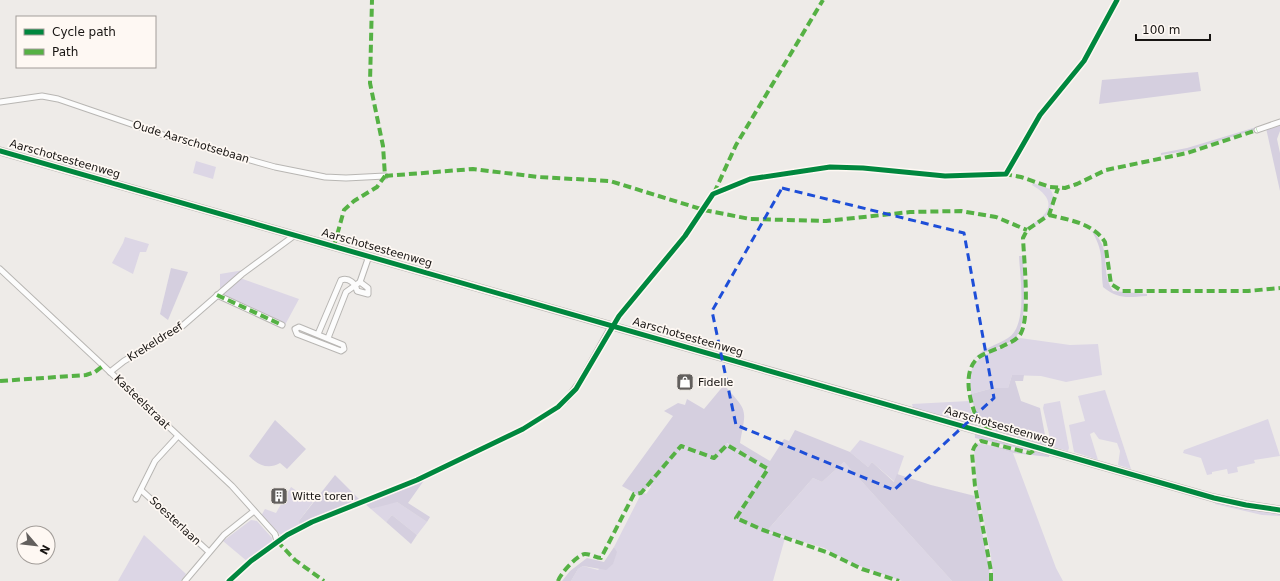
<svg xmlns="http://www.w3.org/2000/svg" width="1280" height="581" viewBox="0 0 1280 581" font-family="'DejaVu Sans',sans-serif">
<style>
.green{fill:#dcd6e5}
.forest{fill:#d5cfdf}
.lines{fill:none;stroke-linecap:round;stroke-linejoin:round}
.minor-casing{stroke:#b8b6b3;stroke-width:7}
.secondary-casing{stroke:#b8b6b3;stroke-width:9}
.minor{stroke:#fcfcfc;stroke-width:5}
.secondary{stroke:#fcfcfc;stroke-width:7}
.quiet{stroke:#55b144;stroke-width:4;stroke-dasharray:8 4;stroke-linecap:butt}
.cycleway-casing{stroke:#fef8f3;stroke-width:8}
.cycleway{stroke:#00873e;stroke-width:5}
.marked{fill:none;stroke:#1d4ed8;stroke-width:3;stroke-dasharray:8 5;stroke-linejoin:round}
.labels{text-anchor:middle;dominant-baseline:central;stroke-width:3.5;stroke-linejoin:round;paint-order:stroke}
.street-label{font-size:11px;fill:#171412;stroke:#fef8f3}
.poi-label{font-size:11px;fill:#171412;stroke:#fef8f3;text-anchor:start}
</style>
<rect width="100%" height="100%" fill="#eeebe8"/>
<!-- green -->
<g class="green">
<path d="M 196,161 L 216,167 L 213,179 L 193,173 Z"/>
<path d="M 1033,183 L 1050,189 C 1061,204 1041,229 1024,228 C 1030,227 1034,223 1038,220 C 1056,207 1049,195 1032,185 Z"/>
<path d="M 125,237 L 149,244 L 146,252 L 140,252 L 133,274 L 112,263 L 123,243 Z"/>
<path d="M 244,270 L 220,291 L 220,274 Z"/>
<path d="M 240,278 L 299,299 L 285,325 L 220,295 Z"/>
<path d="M 1020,338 L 1070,345 L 1098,344 L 1102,375 L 1066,382 L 1041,376 L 1012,375 L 1008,388 L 993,388 L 971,394 C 971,387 969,379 971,372 C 976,352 1005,348 1020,338 Z"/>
<path d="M 1105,390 L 1131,469 L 1118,465 L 1120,451 L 1117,443 L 1099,439 L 1094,432 L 1090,434 L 1098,460 L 1074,452 L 1069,425 L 1085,421 L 1078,396 Z"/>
<path d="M 969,401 L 971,411 L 979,426 L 913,408 L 912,404 Z"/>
<path d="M 1060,401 L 1069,448 L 1068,451 L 1052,447 L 1043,408 L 1044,404 Z"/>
<path d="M 1268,419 L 1280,456 L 1254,460 L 1255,463 L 1237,467 L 1238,472 L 1228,474 L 1227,469 L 1212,472 L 1212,474 L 1207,475 L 1201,458 L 1183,453 L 1184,450 Z"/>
<path d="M 860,440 L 904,456 L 895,482 L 872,462 L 868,467 L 850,452 Z"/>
<path d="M 726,443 L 769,468 L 734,518 L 766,532 L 785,538 L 773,581 L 571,581 L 578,569 L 583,566 L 598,570 L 616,552 L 614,547 L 640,496 L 643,492 L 646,494 L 651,487 L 649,484 L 683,445 L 714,460 Z"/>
<path d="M 977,443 L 988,445 L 1013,453 L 1056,568 L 1063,581 L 993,581 L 991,556 L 977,486 L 974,448 Z"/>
<path d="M 844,462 L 952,581 L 902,581 L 854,564 L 824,548 L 767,531 L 813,478 L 822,482 Z"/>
<path d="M 291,487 L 313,502 L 298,522 L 302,525 L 282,536 L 261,516 L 265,509 L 276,513 Z"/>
<path d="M 1215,500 L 1280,512 L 1280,516 L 1262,515 L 1215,504 Z"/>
<path d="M 393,502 L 397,502 L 427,522 L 417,535 L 392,515 L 386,522 L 371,509 Z"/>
<path d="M 251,520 L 257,521 L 272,538 L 272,542 L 248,562 L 223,541 Z"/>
<path d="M 144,535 L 186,574 L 181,581 L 118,581 Z"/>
</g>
<!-- forest -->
<g class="forest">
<path d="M 1198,72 L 1201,91 L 1099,104 L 1102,80 Z"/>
<path d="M 1263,125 L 1264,127 L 1186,151 L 1161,155 L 1161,153 L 1187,148 Z"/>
<path d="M 1280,125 L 1280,131 L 1277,139 L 1280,153 L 1280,191 L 1266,128 Z"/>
<path d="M 1091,230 C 1115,251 1098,269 1113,291 L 1147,294 L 1147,296 C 1128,297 1119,300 1103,287 C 1100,262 1105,252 1091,230 Z"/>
<path d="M 1019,256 L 1023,256 C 1023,275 1029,329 1013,340 C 1001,348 986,350 974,359 C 983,348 997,345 1008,338 C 1028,326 1020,277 1019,256 Z"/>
<path d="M 171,268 L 188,272 L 168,320 L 160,314 Z"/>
<path d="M 1012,375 L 1024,375 L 1023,381 L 1015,381 L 1021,401 L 1040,408 L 1047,446 L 983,427 C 977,416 973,407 971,394 L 993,388 L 1008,388 Z"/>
<path d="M 724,385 C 749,413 746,408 740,443 L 770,461 L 784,439 L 789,441 L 795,430 L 850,452 L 868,467 L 872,462 L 894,482 L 897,474 L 931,485 L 975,496 L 989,567 L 990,581 L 952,581 L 844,462 L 822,482 L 813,478 L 766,532 L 734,518 L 769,468 L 727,443 L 714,460 L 683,445 L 640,496 L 622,486 L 673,416 L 664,411 L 678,403 L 685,405 L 687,399 L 704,409 Z"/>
<path d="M 275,420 L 306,449 L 287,469 L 280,463 C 268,470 258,465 249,456 Z"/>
<path d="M 975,432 L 1049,454 L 1049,457 L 1013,453 L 988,445 L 1030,454 L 1035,452 L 975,438 Z"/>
<path d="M 335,475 L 360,500 L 302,525 L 298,522 Z"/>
<path d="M 425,479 L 408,503 L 430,517 L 427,522 L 397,502 L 371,509 L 364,503 Z"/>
<path d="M 392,515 L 417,535 L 411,544 L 386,522 Z"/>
<path d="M 614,547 L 617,552 L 613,564 L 606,570 L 583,566 L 578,569 L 571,581 L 562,581 L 570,571 L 587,558 L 604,562 Z"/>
</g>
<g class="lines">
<defs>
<g id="minor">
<path d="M 0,102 L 42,96 L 58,99 L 175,139 L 275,167 L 325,177 L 346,178 L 385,176"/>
<path d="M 1257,130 L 1280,122"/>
<path d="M 0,269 L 232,486 L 275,534 L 277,541"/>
<path d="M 217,295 L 282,325"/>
<path d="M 299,327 L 343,345 L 344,349 L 341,351 L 297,334 L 295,329 Z"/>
<path d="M 318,334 L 341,280 C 349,277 356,284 357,291 L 368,294 L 368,288 L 360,282"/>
<path d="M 328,338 L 346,292 L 360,282 L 369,256"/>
<path d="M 110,372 L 124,361 L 180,328 L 242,274 L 295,235"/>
<path d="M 566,400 L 581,380 L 612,325"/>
<path d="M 141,490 L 209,552"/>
<path d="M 136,499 L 155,461 L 178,436"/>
<path d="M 185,581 L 224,535 L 254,511"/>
</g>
<path id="secondary" d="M 0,151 L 1214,498 L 1246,505 L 1280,510"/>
</defs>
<!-- minor casing -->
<use href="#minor" class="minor-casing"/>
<!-- secondary casing -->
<use href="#secondary" class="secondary-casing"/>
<!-- minor -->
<use href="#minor" class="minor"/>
<!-- secondary -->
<use href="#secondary" class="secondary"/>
<!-- quiet -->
<g class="quiet">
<path d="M 1004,174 L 1021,177 L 1050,187 L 1065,188 L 1077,184 L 1106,170 L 1187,153 L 1257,130"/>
<path d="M 385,176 L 473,169 L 538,177 L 610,181 L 704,210 L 750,219 L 826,221 L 910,212 L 961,211 L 996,217 L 1027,230"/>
<path d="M 714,193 L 736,145 L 823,0"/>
<path d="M 1049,215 C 1069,220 1093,223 1105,242 L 1111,284 L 1122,291 L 1248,291 L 1280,288"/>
<path d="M 334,246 L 344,210 L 354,201 L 377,187 L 385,176 L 383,146 L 370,83 L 372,0"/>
<path d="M 217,295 L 282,325"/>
<path d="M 0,381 L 86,375 L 95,372 L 104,365"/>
<path d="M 992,429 L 979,423 C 971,406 960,372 979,357 C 985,353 994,350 1001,347 C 1008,343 1017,341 1021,333 C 1030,316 1024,260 1023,238 L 1027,230 L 1049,215 L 1058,188"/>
<path d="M 277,541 L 295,560 L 324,581"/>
<path d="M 558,581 C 560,574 578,554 585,554 C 591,554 596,558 601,558 L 634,494 L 641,493 L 681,446 L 714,458 L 727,445 L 768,469 L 736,518 L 763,530 L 829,553 L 862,569 L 899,581"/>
<path d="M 991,581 L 991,571 L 975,486 L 972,453 C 974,447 975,444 981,441 L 1030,453 L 1039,447"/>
</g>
<defs>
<g id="cycleway">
<path d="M 0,151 L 1214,498 L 1246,505 L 1280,510"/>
<path d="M 229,581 L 251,561 L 287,535 L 312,522 L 417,480 L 523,429 L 558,407 L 576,389 L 619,316 L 685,236 L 713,194 L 750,179 L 830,167 L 863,168 L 945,176 L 1006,174 L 1040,115 L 1084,61 L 1117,0"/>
</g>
</defs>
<!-- cycleway casing -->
<use href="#cycleway" class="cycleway-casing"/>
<!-- cycleway -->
<use href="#cycleway" class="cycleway"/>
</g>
<!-- marked area -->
<path class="marked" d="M 782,188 L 964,233 L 994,398 L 894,490 L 736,425 L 712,311 Z"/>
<!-- icons -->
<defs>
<symbol id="shop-square" viewBox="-11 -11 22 22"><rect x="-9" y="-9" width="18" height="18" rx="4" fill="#625f5d" stroke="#fef8f3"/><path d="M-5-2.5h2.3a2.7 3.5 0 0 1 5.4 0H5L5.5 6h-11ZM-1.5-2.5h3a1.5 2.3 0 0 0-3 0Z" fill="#fff"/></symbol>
<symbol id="building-square" viewBox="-11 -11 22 22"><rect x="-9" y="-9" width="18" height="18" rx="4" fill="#625f5d" stroke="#fef8f3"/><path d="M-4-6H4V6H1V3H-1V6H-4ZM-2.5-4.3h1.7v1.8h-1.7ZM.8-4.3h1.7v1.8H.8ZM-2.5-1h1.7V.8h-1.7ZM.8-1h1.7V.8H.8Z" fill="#fff"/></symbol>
</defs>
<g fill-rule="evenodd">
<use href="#shop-square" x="675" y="372" width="20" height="20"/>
<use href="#building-square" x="269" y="486" width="20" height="20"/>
</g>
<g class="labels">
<!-- street labels -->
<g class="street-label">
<text transform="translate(191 142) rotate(17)">Oude Aarschotsebaan</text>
<text transform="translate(65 159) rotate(16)">Aarschotsesteenweg</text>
<text transform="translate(377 248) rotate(16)">Aarschotsesteenweg</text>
<text transform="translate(688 337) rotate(16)">Aarschotsesteenweg</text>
<text transform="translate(155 342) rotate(-32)">Krekeldreef</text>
<text transform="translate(142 402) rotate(44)">Kasteelstraat</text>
<text transform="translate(1000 426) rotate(16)">Aarschotsesteenweg</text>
<text transform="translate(175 521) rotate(43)">Soesterlaan</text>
</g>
<!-- poi labels -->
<g class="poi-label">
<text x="698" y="382">Fidelle</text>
<text x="292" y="496">Witte toren</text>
</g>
</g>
<!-- legend -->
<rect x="16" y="16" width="140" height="52" fill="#fef8f3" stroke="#a29d99"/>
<rect x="24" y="29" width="20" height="6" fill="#00873e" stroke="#a29d99"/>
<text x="52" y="36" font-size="12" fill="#171412">Cycle path</text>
<rect x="24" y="49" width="20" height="6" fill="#55b144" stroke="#a29d99"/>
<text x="52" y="56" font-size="12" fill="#171412">Path</text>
<!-- north arrow -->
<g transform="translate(36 545) rotate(118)"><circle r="19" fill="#fef8f3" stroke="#a29d99"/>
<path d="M0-3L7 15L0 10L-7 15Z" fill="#625f5d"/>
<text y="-6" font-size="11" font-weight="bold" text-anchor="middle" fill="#171412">N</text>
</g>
<!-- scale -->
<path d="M1136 34v6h74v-6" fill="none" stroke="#171412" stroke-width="2"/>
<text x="1142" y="34" font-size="12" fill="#171412" stroke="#fef8f3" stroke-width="3" paint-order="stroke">100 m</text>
</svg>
